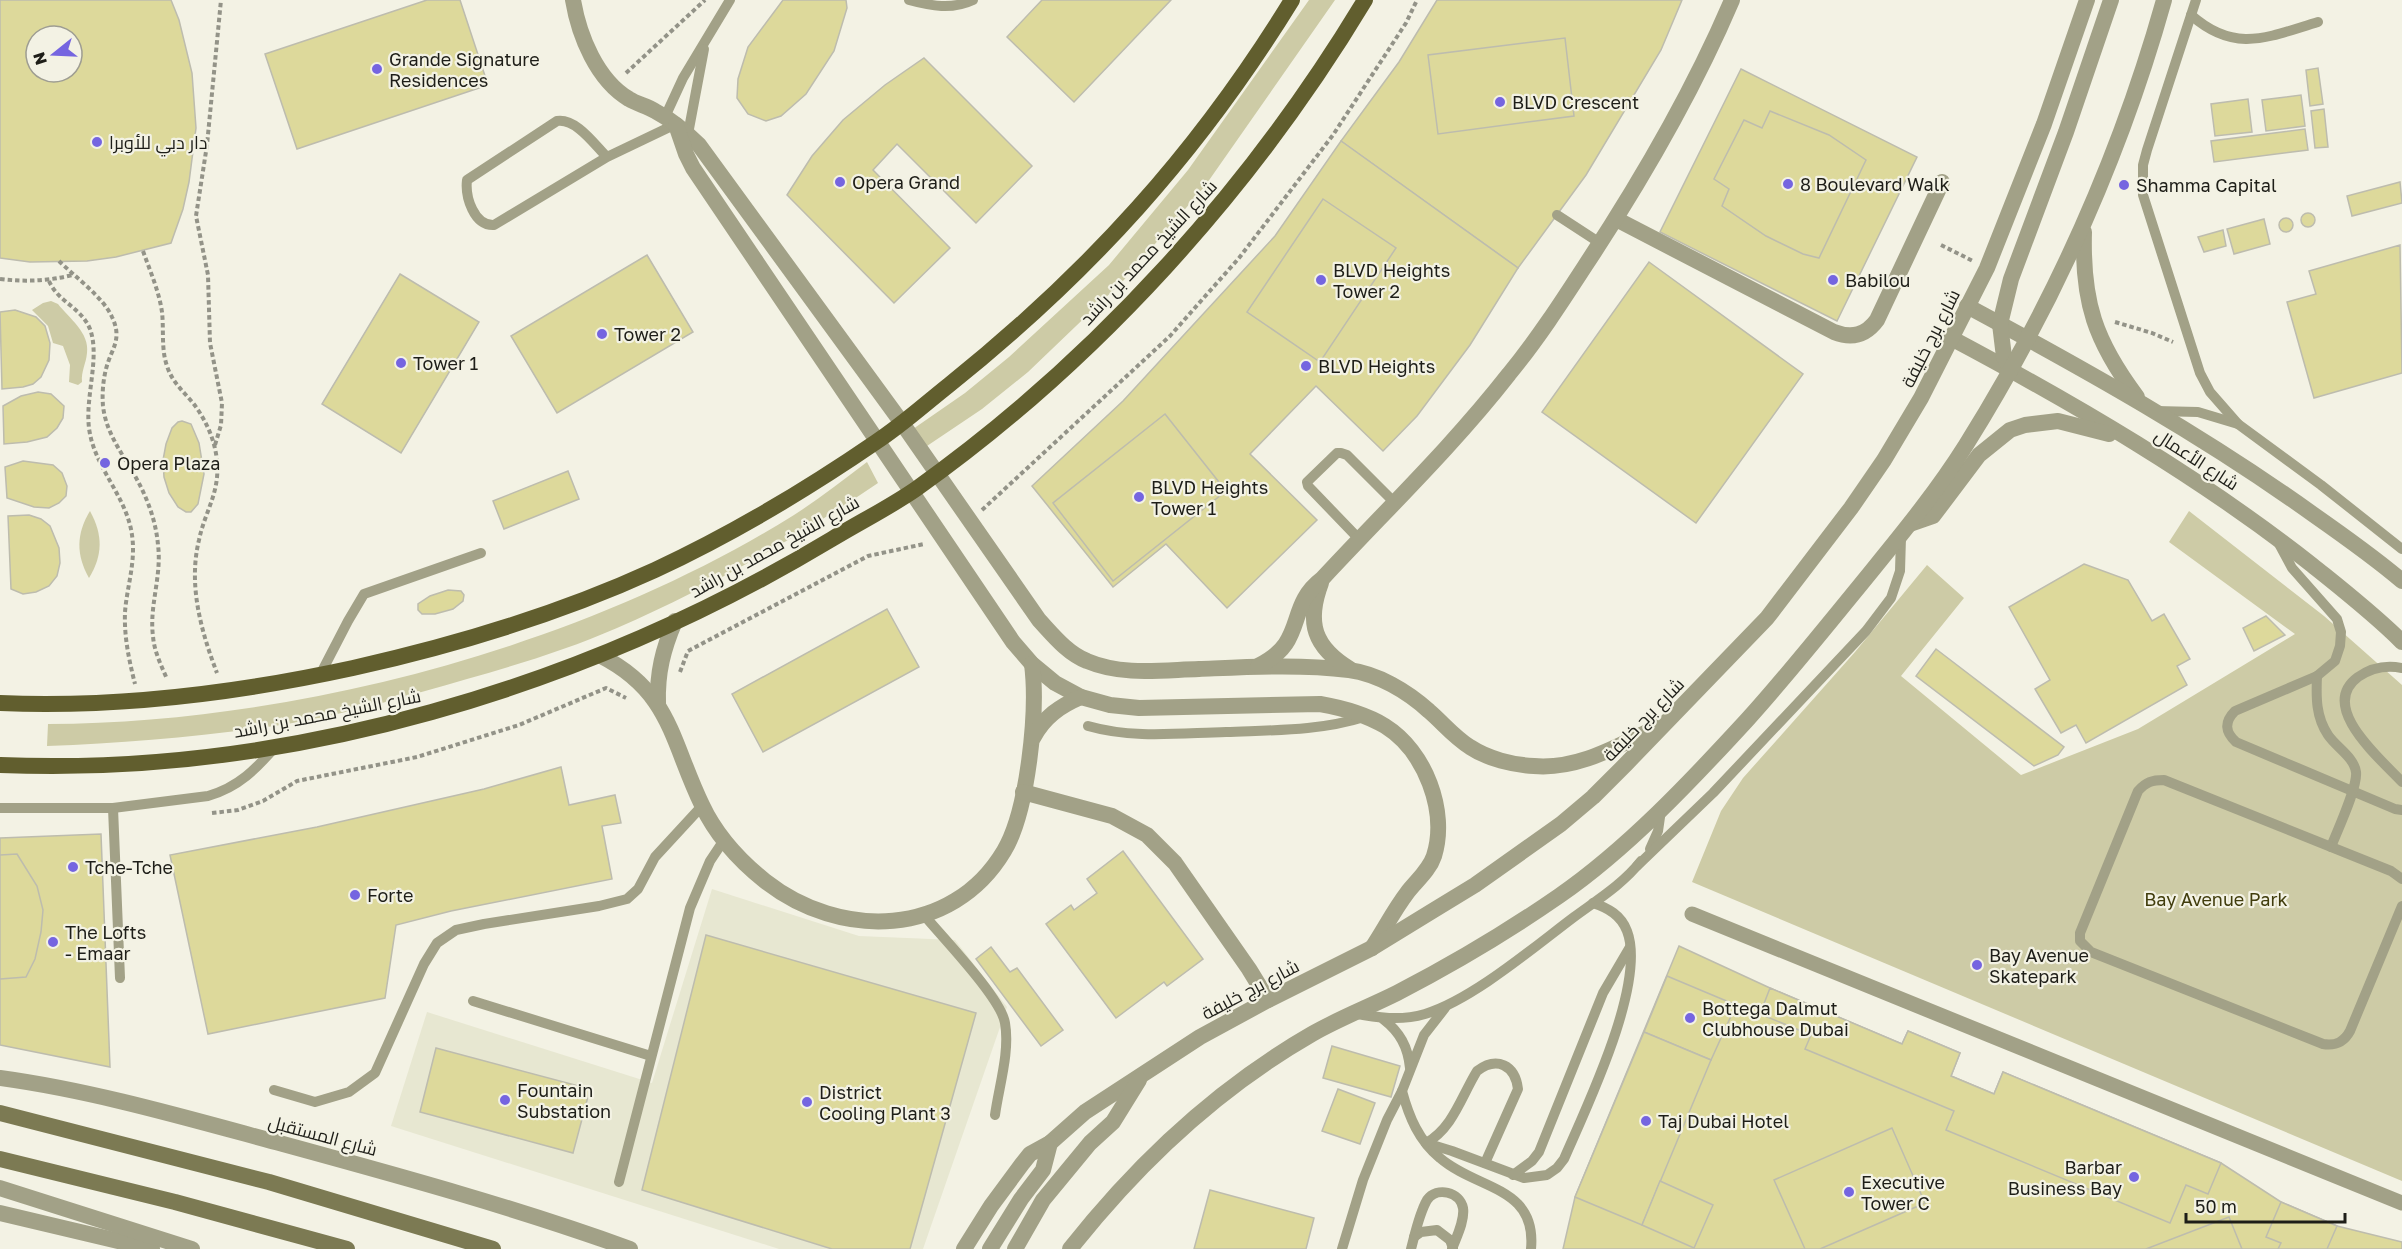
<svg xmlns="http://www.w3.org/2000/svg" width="2402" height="1249" viewBox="0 0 2402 1249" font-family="'Golos Text',Cairo,sans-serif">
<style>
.built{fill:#e7e7d1}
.green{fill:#cdcba6}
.building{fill:#ddd99b;stroke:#bdbcae;stroke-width:1.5;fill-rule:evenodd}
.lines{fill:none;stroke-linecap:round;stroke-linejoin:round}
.path{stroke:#939388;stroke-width:4;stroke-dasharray:4.5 3;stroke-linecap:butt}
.service{stroke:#a2a187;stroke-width:10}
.pedestrian{stroke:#a2a187;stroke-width:15}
.minor{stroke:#a2a187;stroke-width:16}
.tertiary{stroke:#a2a187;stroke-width:16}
.secondary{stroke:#7c7a53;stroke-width:16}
.primary{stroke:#615e2e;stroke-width:16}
.poi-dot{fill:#7565e0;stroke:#f3f2e4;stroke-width:2}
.labels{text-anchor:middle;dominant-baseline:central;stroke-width:4.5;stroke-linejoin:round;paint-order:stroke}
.poi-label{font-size:18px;fill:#1e1e18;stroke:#f3f2e4;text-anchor:start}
.street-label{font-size:18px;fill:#1e1e18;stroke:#f3f2e4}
.park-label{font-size:18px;fill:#413d0d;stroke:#f3f2e4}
</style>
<rect width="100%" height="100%" fill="#f3f2e4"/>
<!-- built -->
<path class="built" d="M 712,889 L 859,936 L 955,940 L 1007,1007 L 923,1249 L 779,1249 L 391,1126 L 427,1012 L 652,1083 Z"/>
<!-- green -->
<g class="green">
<path d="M 1309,0 L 1335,0 L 1205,186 L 1123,281 L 1028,372 L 982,409 L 924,448 L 913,429 L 965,393 L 1009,357 L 1109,265 L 1188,170 Z"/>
<path d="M 51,301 L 58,304 C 69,318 90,333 87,353 C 86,364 81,371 82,382 L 78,385 L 69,382 L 70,365 L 63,346 L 53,343 L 48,326 L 32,310 L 43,303 Z"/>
<path d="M 867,462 L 878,483 C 795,539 708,588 617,628 C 569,649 517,665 467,679 C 408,696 347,714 287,724 C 208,736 127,743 47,746 L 48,724 C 295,723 583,647 794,515 C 819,499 843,480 867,462 Z"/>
<path d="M 90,511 C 103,535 103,555 89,578 C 76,555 76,534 90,511 Z"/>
<path d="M 2189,511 L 2324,616 L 2402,685 L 2402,1181 L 1692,882 L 1721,811 L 1743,778 L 1855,652 L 1927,565 L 1964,598 L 1901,676 L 2021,775 L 2138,729 L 2295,634 L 2169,542 Z"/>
</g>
<!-- building -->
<g class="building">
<path d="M 0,0 L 171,0 L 179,20 L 192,73 L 196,128 L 189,182 L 183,209 L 171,243 L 116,257 L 87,261 L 30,262 L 0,258 ZM 36,36 L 72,36 L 72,72 L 36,72 Z"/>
<path d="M 427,0 L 460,0 L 488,85 L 297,149 L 265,54 Z"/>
<path d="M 783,0 L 846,0 L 847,8 L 834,51 L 806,94 L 781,116 L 766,121 L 748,114 L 737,98 L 738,79 L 748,47 Z"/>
<path d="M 1042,0 L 1171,0 L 1074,102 L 1007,37 Z"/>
<path d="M 1437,0 L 1682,0 L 1661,50 L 1586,175 L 1518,268 L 1341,141 L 1399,62 Z"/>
<path d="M 1565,38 L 1574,116 L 1438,134 L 1428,55 Z"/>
<path d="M 924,58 L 1032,166 L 976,223 L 897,144 L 873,170 L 950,248 L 894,303 L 787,195 L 812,156 L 843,120 L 885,85 Z"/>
<path d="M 2318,68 L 2323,104 L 2310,106 L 2306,70 Z"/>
<path d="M 1741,69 L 1917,157 L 1837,321 L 1660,232 Z"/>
<path d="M 2301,95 L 2305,126 L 2266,131 L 2262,100 Z"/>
<path d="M 2248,99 L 2252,132 L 2215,136 L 2211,104 Z"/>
<path d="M 2324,109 L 2328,147 L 2315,148 L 2311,111 Z"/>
<path d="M 1770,111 L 1829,135 L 1866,160 L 1819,258 L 1803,254 L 1766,236 L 1722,206 L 1729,189 L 1714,179 L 1744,120 L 1762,128 Z"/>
<path d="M 2305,129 L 2308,150 L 2214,162 L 2211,141 Z"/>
<path d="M 1341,141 L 1518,268 L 1470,345 L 1417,416 L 1383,451 L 1316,386 L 1250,454 L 1317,520 L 1227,608 L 1166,544 L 1113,587 L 1032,486 L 1123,401 L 1275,236 Z"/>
<path d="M 2400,182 L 2402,203 L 2352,216 L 2347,196 Z"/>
<path d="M 1323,199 L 1396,248 L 1320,362 L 1247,312 Z"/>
<circle cx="2308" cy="220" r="7"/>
<circle cx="2286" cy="225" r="7"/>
<path d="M 2264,219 L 2270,244 L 2234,254 L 2227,229 Z"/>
<path d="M 2223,230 L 2226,246 L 2204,252 L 2198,237 Z"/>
<path d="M 2400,245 L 2402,373 L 2314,398 L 2287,302 L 2316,294 L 2309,271 Z"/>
<path d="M 647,255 L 693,332 L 557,413 L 511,336 Z"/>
<path d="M 1649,262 L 1803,374 L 1696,523 L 1542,412 Z"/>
<path d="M 400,274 L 479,322 L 401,453 L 322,404 Z"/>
<path d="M 15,310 L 36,317 L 45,326 L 50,343 L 49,360 L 41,377 L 33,384 L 23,387 L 2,389 L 0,312 Z"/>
<path d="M 38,392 L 51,394 L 64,406 L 63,418 L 57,428 L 47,437 L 27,442 L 4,444 L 3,406 L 21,396 Z"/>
<path d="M 1165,414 L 1226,491 L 1113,581 L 1053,503 Z"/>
<path d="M 182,421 L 191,424 L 199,443 L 204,474 L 198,504 L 191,512 L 186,512 L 178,507 L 169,493 L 164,477 L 163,460 L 166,444 L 172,428 L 178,422 Z"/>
<path d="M 23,461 L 53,465 L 62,473 L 67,486 L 66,496 L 59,503 L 49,508 L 34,507 L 7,498 L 5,467 Z"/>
<path d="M 568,471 L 579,499 L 504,529 L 493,501 Z"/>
<path d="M 29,515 L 41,519 L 50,526 L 59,548 L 60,563 L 57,576 L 49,586 L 36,592 L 23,594 L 11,589 L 8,516 Z"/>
<path d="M 2084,564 L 2128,580 L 2152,621 L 2164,614 L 2190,659 L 2177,666 L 2187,685 L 2086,743 L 2076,725 L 2061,733 L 2035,689 L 2050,680 L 2009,607 Z"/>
<path d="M 448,590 L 461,591 L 464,595 L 463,601 L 453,609 L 435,614 L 422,614 L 418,610 L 418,604 L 430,596 Z"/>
<path d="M 887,609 L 919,667 L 763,752 L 732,694 Z"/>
<path d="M 2266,616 L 2285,635 L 2254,651 L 2243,628 Z"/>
<path d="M 1936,649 L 2064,747 L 2058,755 L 2034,766 L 1916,676 Z"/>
<path d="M 561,767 L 569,805 L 615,795 L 621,823 L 602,826 L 612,879 L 451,911 L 396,925 L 385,998 L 208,1034 L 170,855 L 317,827 L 484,789 Z"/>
<path d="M 101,834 L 110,1067 L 0,1045 L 0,838 Z"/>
<path d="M 1123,851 L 1203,959 L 1167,986 L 1164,982 L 1116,1018 L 1046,924 L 1071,905 L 1074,910 L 1097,893 L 1087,879 Z"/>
<path d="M 17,854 L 37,886 L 43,910 L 41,932 L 35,959 L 26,977 L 0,979 L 0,855 Z"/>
<path d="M 706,935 L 976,1013 L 910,1249 L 832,1249 L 642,1190 Z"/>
<path d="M 1679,946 L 1770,988 L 1902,1044 L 1908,1031 L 1960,1053 L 1951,1076 L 1994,1094 L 2003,1072 L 2221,1163 L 2281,1202 L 2337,1226 L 2402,1242 L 2402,1249 L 1563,1249 L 1575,1197 Z"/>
<path d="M 991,947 L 1010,972 L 1017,968 L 1063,1030 L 1041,1046 L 976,959 Z"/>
<path d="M 1667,976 L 1736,1005 L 1711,1060 L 1644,1032 Z"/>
<path d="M 1770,988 L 1902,1044 L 1908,1031 L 1960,1053 L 1951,1076 L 1994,1094 L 2003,1072 L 2221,1163 L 2208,1194 L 2186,1185 L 2170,1223 L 1946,1130 L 1954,1111 L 1805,1049 L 1811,1035 L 1760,1014 Z"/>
<path d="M 1644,1032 L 1711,1060 L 1642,1225 L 1575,1197 Z"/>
<path d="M 1332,1046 L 1400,1066 L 1391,1097 L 1323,1078 Z"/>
<path d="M 436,1048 L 590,1089 L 573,1153 L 420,1112 Z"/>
<path d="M 1338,1089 L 1375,1103 L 1360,1144 L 1322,1131 Z"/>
<path d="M 1892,1128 L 1925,1203 L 1820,1249 L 1805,1249 L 1774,1180 Z"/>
<path d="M 1660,1181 L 1713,1205 L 1694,1248 L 1642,1225 Z"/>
<path d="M 1210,1190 L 1314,1218 L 1306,1249 L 1194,1249 Z"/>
<path d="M 2281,1202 L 2337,1226 L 2327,1249 L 2278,1249 L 2281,1243 L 2266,1237 Z"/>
<path d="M 2229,1217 L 2242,1249 L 2146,1249 Z"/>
</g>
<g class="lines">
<!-- path -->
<g class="path">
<path d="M 626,73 L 705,0"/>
<path d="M 1941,245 L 1973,261"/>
<path d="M 143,251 C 150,271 159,291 162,312 C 164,330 161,349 167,366 C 172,382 183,391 193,403 C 206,420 215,440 217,461 C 220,493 205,511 199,540 C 188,585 201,631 217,673"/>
<path d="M 59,261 C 74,276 104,298 112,317 C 123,340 111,349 106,369 C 103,381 102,394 103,406 C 106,433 122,453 135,476 C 147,497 156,521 158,545 C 162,576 149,606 153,636 C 154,651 161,665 167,679"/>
<path d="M 0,279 C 26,282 47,281 73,275"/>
<path d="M 49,281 C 58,302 81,307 90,329 C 101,359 83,401 90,434 C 97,470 127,498 132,535 C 136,562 127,586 125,612 C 124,637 129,660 135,684"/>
<path d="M 2115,322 L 2152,333 L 2173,342"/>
<path d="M 215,445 L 221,425 L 222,403 L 210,343 L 208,275 L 196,216 L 207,145 L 221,0"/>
<path d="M 982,510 L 1170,336 L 1239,258 L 1333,135 L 1406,23 L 1417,0"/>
<path d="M 680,672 L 688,651 L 868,556 L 924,544"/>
<path d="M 212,813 L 238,810 L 263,801 L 297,781 L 417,757 L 519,725 L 606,688 L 626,698"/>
</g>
<!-- service -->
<g class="service">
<path d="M 909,0 C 931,6 952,10 973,0"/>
<path d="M 2196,0 L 2147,150 L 2143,165 L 2143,195 L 2200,373 L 2210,392 L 2238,424"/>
<path d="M 2191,15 C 2235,54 2268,37 2318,22"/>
<path d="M 665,117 L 683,78 L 730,0"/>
<path d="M 688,134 L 704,49"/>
<path d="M 607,157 C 594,144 576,118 557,121 L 467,180 C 465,197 474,226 494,225 L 607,157 L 676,124"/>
<path d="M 1557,215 L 1600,243"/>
<path d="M 2156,411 L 2198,412 L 2238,424 L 2321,485 L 2402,549"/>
<path d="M 1359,539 L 1308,486 L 1307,482 L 1337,453 L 1341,453 L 1347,455 L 1394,502"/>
<path d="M 2278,542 L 2292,568 L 2337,619 L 2341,632 L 2340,646 L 2335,661 L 2317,676 L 2235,711 C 2224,722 2225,732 2236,742 L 2395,809 L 2402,810"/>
<path d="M 2402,668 C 2387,665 2371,668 2358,677 C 2317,707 2382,760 2402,782"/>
<path d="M 320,675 L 348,621 L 364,594 L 481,553"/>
<path d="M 2317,676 C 2316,698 2316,717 2328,735 C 2336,747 2354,757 2356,772 C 2358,787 2337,831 2331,847"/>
<path d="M 1088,726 C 1133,739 1180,733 1226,732 C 1273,730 1320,731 1364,717"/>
<path d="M 0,808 L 113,808 L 208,796 C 239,787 256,769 277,745"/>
<path d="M 113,808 L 120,978"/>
<path d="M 1650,849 L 1658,831 L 1661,810"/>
<path d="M 1637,866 L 1713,793 L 1866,631 L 1891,598 L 1900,571 L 1901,537"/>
<path d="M 2402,879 L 2391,871 L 2164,780 C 2152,780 2146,782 2138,791 L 2080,933 L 2080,941 L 2091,952 L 2323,1044 C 2336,1046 2344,1042 2350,1031 L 2402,906"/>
<path d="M 924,915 C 943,938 1001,998 1005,1023 C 1010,1052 999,1086 995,1115"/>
<path d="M 473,1001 L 651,1056"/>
<path d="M 1353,1013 C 1377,1018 1401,1021 1425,1014 C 1472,1000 1534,947 1574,917 C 1597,900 1623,884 1641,861"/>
<path d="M 1383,1019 C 1400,1032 1408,1047 1410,1068"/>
<path d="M 274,1090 L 315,1102 L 349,1092 L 375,1073 L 424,964 L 437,943 L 456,930 L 484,924 L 599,906 L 627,899 L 638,889 L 655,857 L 702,806"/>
<path d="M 1402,1091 C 1409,1117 1419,1141 1440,1158 C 1477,1190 1537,1186 1531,1249"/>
<path d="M 1426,1143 L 1452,1151 L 1524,1178 L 1547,1175 L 1557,1168 L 1564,1159 C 1586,1108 1647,983 1627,931 C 1621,915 1608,908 1593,903"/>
<path d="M 1426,1143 C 1453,1128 1461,1097 1477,1071 C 1497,1056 1515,1065 1518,1089 L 1485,1163"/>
<path d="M 1513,1175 L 1532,1161 L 1539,1152 L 1603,993 L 1630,947"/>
<path d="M 619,1182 L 690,908 L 710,861 L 724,840"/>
<path d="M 1414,1237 L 1421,1232 L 1437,1230 L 1450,1240 L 1453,1248"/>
<path d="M 1342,1249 L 1363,1180 L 1387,1120 L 1402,1091 L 1424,1035 L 1445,1008"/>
<path d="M 1411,1249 C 1415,1234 1419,1214 1427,1200 C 1437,1186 1460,1192 1463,1208 C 1465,1221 1456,1238 1452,1249"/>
</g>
<!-- pedestrian -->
<path class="pedestrian" d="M 1692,914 L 2402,1203"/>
<!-- minor -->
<g class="minor">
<path d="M 573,0 C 579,36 597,80 629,99 C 637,104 647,106 655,111 C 672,120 686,132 699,145 L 902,423 L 1039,620 C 1053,635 1067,653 1087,661 C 1122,676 1162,670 1199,669 C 1249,667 1299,664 1349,670 C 1378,674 1407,691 1429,711 C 1443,723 1454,737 1470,747 C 1488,759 1513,765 1534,766 C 1581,770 1622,743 1662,725"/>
<path d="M 676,125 L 686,154 L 693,168 L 1013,642 L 1032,664 L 1055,683 L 1081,697 L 1110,705 L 1139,708 L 1320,704 C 1343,708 1365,714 1385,726 C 1425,751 1448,811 1434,856 C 1429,871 1416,881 1407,893 C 1394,910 1384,930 1372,948"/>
<path d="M 1616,219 L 1834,332 C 1852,339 1866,335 1877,320 L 1942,182"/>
<path d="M 1321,583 C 1306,623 1314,647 1350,669"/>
<path d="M 601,656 C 671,692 671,741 702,805 C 716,835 740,861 765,881 C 840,940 952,938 1004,851 C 1028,811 1038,711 1032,664"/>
<path d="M 1258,666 C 1308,642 1285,607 1322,579 C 1385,511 1452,447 1509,374 C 1537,340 1561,303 1585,266 C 1641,181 1692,94 1732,0"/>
<path d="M 658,703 C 657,673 663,649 675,621"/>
<path d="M 1033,738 C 1044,717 1060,706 1081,697"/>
<path d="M 1023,792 L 1112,816 L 1147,835 L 1175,863 L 1249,969 L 1268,1000"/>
<path d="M 0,1213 L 152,1249"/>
</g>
<!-- tertiary -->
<g class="tertiary">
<path d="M 2084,232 C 2082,302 2095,341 2137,397"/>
<path d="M 1967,306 C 2086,370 2204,436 2314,515 C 2344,536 2374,557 2402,581"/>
<path d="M 1951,338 C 2077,405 2200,477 2312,565 C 2343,590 2374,614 2402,642"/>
<path d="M 2011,370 L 2004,357 L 2000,324 L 2011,279 L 2066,132 L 2111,0"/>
<path d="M 1910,524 L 1933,516 L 1979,455 L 2010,430 L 2025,425 L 2058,421 L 2109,434"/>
<path d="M 0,1078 C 95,1091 190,1119 283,1144 C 400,1176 517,1208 630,1249"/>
<path d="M 0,1188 L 192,1249"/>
<path d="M 964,1249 L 991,1206 L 1022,1164 L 1030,1154 L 1050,1143 L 1085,1112 L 1200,1037 L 1268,1000 L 1372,948 L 1434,910 L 1475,885 L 1561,824 L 1593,797 L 1626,764 L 1767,618 L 1851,508 L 1884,460 L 1921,398 L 1987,268 L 2044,124 L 2087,0"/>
<path d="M 990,1249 L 1021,1199 L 1043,1170 L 1050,1143"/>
<path d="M 1015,1249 L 1043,1200 L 1090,1143 L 1113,1122 L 1139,1080"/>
<path d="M 1070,1249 C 1137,1164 1218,1088 1312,1034 C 1340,1018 1369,1007 1397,993 C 1453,964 1507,932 1559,896 C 1627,849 1691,781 1747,720 C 1785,678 1821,633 1857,589 C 1895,542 1934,496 1966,445 C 2052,307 2120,157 2164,0"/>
</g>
<!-- secondary -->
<g class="secondary">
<path d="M 0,1113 L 269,1182 L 493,1249"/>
<path d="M 0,1159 L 175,1202 L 347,1249"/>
</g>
<!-- primary -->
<g class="primary">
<path d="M 0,703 C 118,708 238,693 353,668 C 456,645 559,614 655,570 C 732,534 806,490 876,442 C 902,425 925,404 949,385 C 1089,273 1198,153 1292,0"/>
<path d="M 0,765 C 288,777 586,687 832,539 C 860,522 890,507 916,489 C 1096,361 1252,188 1365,0"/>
</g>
</g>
<!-- markers -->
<g class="poi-dot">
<circle cx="377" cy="69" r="6"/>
<circle cx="1500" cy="102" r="6"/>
<circle cx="97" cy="142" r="6"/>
<circle cx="840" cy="182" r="6"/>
<circle cx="1788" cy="184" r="6"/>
<circle cx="2124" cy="185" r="6"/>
<circle cx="1321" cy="280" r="6"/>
<circle cx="1833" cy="280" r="6"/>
<circle cx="602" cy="334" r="6"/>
<circle cx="401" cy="363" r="6"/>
<circle cx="1306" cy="366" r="6"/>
<circle cx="105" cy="463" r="6"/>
<circle cx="1139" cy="497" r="6"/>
<circle cx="73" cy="867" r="6"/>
<circle cx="355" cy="895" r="6"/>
<circle cx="53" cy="942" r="6"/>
<circle cx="1977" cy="965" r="6"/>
<circle cx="1690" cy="1018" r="6"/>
<circle cx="505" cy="1100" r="6"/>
<circle cx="807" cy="1102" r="6"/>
<circle cx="1646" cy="1121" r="6"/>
<circle cx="2134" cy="1177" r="6"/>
<circle cx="1849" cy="1192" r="6"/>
</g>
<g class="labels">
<!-- poi labels -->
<g class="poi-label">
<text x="389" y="59">Grande Signature<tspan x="389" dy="21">Residences</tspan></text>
<text x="1512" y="102">BLVD Crescent</text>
<text x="109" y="142">دار دبي للأوبرا</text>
<text x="852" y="182">Opera Grand</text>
<text x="1800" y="184">8 Boulevard Walk</text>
<text x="2136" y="185">Shamma Capital</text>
<text x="1333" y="270">BLVD Heights<tspan x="1333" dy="21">Tower 2</tspan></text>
<text x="1845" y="280">Babilou</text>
<text x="614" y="334">Tower 2</text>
<text x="413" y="363">Tower 1</text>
<text x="1318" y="366">BLVD Heights</text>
<text x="117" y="463">Opera Plaza</text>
<text x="1151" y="487">BLVD Heights<tspan x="1151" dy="21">Tower 1</tspan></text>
<text x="85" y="867">Tche-Tche</text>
<text x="367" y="895">Forte</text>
<text x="65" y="932">The Lofts<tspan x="65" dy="21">- Emaar</tspan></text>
<text x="1989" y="955">Bay Avenue<tspan x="1989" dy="21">Skatepark</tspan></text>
<text x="1702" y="1008">Bottega Dalmut<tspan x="1702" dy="21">Clubhouse Dubai</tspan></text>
<text x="517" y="1090">Fountain<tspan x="517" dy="21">Substation</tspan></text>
<text x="819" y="1092">District<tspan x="819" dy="21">Cooling Plant 3</tspan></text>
<text x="1658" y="1121">Taj Dubai Hotel</text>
<text x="2122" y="1167" text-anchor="end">Barbar<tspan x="2122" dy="21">Business Bay</tspan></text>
<text x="1861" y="1182">Executive<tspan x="1861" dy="21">Tower C</tspan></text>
</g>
<!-- street labels -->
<g class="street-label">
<text transform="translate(1148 252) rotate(-47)">شارع الشيخ محمد بن راشد</text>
<text transform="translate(1930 338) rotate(-63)">شارع برج خليفة</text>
<text transform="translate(2197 459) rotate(33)">شارع الأعمال</text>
<text transform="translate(774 546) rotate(-29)">شارع الشيخ محمد بن راشد</text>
<text transform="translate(327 713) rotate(-11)">شارع الشيخ محمد بن راشد</text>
<text transform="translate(1643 719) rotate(-46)">شارع برج خليفة</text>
<text transform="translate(1250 989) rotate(-28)">شارع برج خليفة</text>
<text transform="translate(323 1135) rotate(15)">شارع المستقبل</text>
</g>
<!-- park labels -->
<g class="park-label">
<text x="2216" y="899">Bay Avenue Park</text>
</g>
</g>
<!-- north arrow -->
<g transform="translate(54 54) rotate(252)"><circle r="28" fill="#f3f2e4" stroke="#9e9d92" stroke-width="1.5"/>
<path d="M0-4.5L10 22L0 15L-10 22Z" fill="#7565e0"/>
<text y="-9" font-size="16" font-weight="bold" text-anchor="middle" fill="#1e1e18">N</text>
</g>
<!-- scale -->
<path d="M2186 1213v9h159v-9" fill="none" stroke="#1e1e18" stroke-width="3"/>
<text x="2195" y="1213" font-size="18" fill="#1e1e18" stroke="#f3f2e4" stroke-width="4.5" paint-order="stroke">50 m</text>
</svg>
